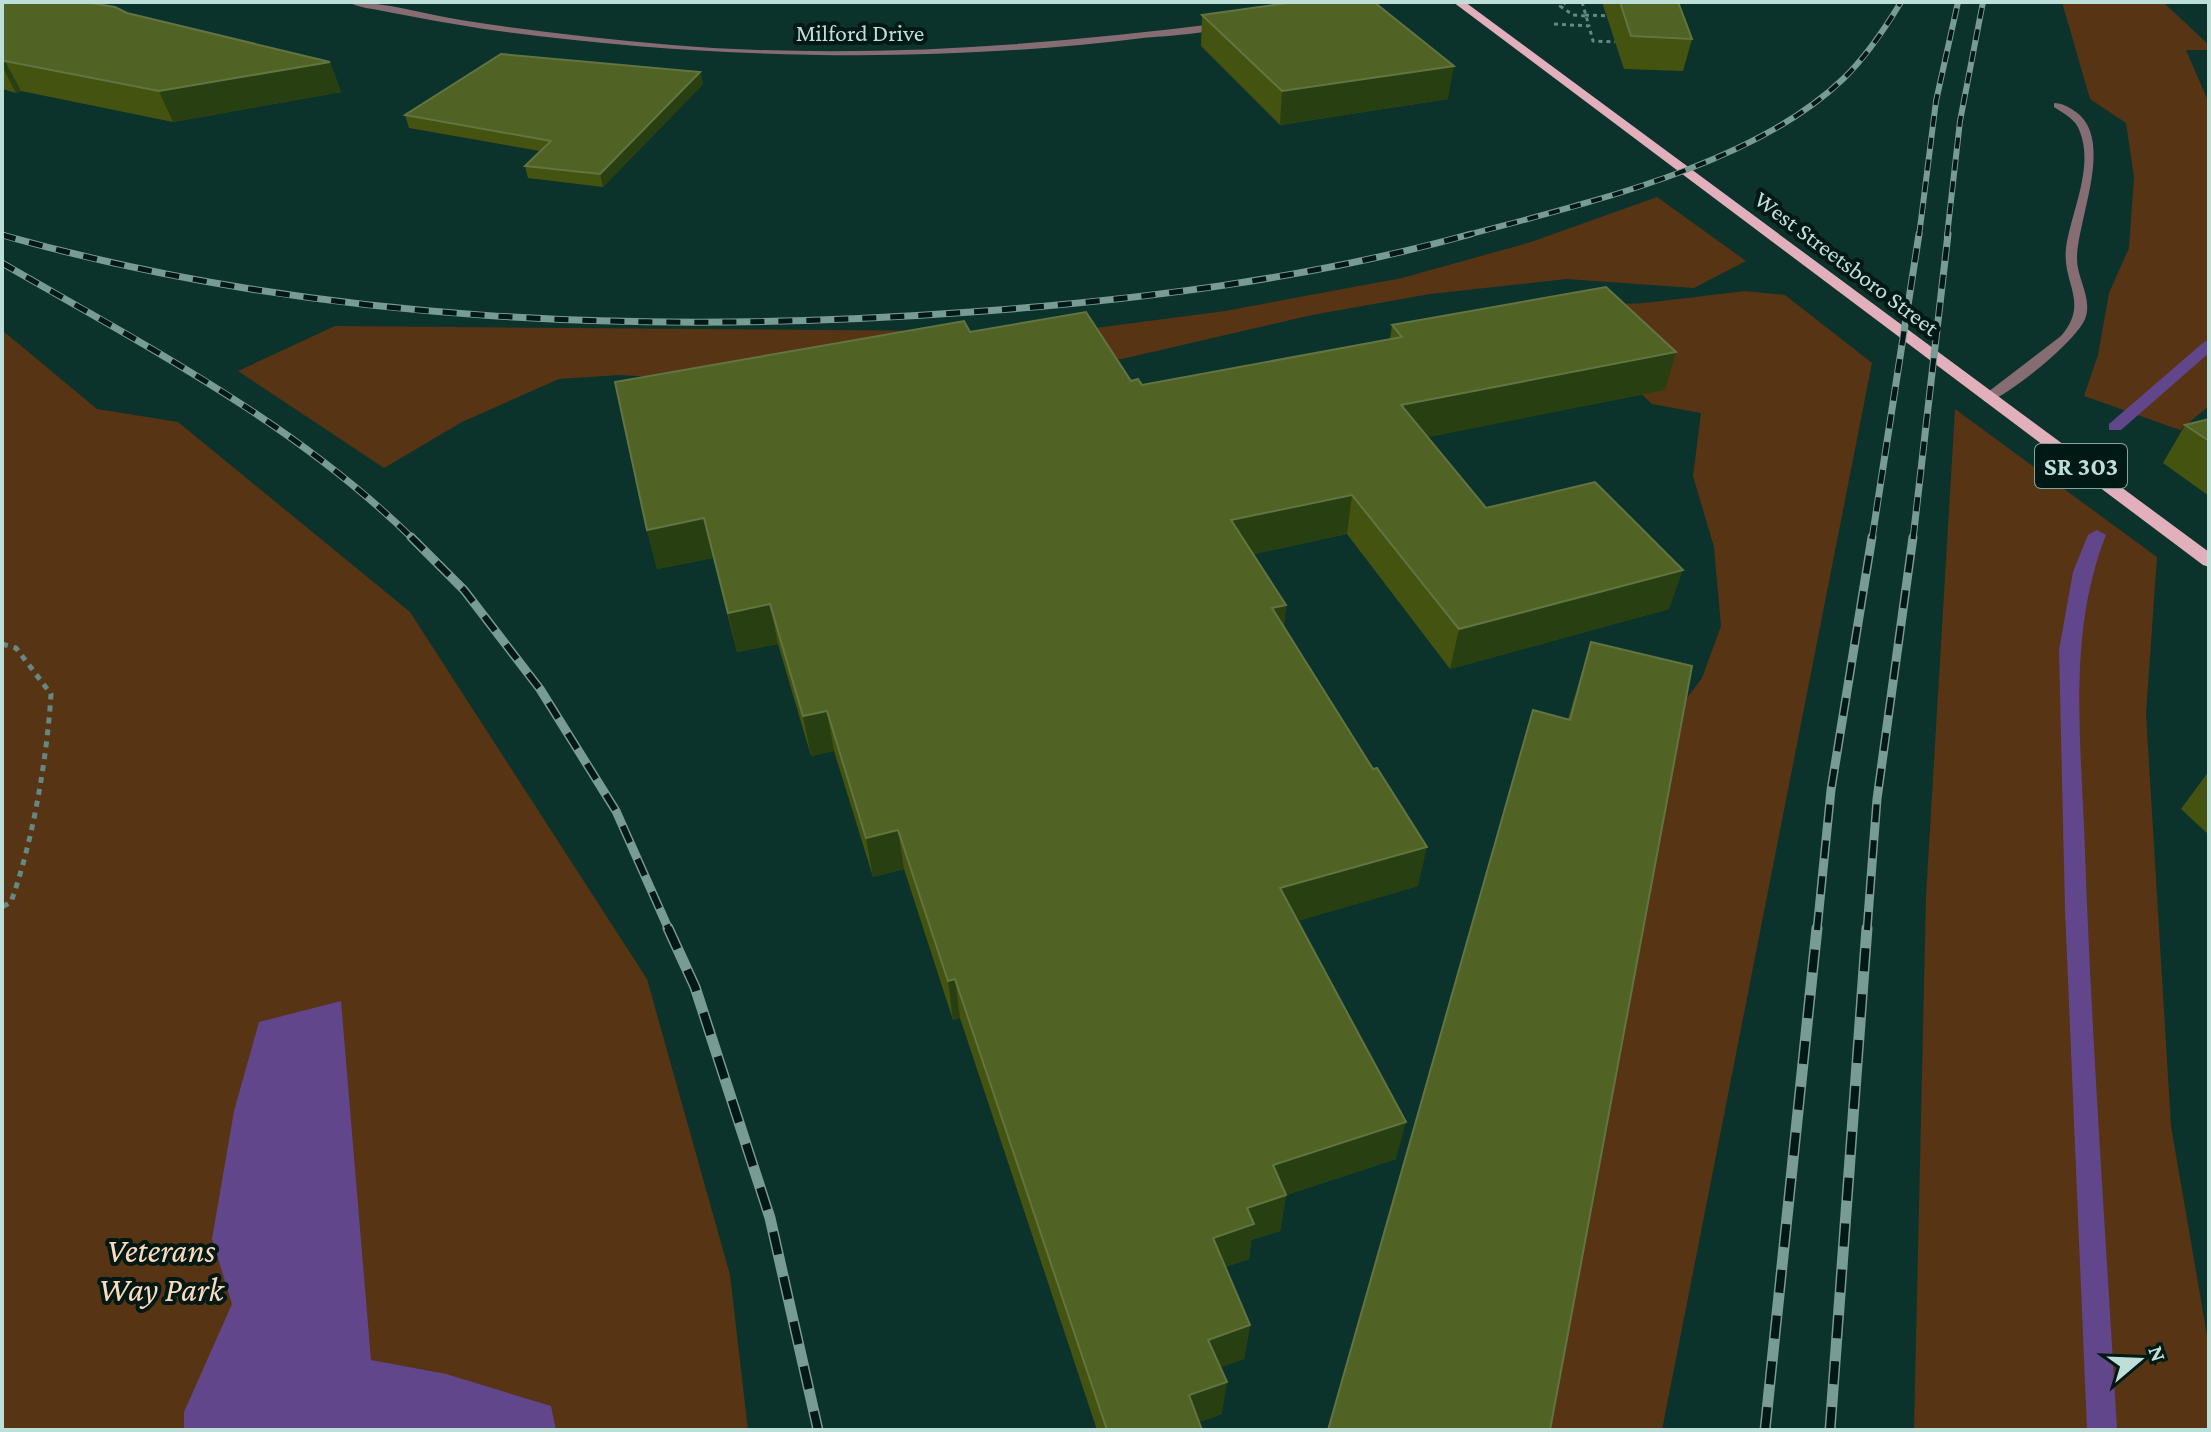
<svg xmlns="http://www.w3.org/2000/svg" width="2211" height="1432" viewBox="0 0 2211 1432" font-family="'Crimson Pro',serif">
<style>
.green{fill:#573414}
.water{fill:#62468b}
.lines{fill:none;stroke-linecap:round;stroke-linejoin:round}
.stream{fill:#62468b;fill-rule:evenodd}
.path-far1{stroke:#658882;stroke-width:3;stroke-dasharray:4 4;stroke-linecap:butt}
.path{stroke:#658882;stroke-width:5;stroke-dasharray:6 6;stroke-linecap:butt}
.lane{fill:#866d74;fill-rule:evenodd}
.street{fill:#866d74;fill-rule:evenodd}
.primary{fill:#e2afbd;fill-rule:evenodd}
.rail-far3-casing{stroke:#789b94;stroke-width:6}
.rail-far2-casing{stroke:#789b94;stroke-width:7}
.rail-far1-casing{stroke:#789b94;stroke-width:9}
.rail-casing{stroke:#789b94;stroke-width:11}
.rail-far3{stroke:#001914;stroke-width:4;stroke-dasharray:11;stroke-linecap:butt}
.rail-far2{stroke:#001914;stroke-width:5;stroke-dasharray:14;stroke-linecap:butt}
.rail-far1{stroke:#001914;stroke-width:6;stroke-dasharray:18;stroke-linecap:butt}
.rail{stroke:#001914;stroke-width:8;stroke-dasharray:23;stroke-linecap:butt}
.wall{fill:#44530f}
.shaded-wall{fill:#283f12}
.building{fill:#516225;stroke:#627541;stroke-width:2}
.labels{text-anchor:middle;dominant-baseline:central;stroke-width:8;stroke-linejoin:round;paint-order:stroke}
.far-street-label{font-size:24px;fill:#bedfd8;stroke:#001914}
.shield{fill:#001914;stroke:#85a49d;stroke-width:2}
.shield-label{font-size:26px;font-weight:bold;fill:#bedfd8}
.near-park-label{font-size:34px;font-style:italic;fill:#fed9bc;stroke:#001914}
</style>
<rect width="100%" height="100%" fill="#0c322c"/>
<!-- green -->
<g class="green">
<path d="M 2062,2 L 2163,2 L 2209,45 L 2209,50 L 2186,50 L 2209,103 L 2209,406 L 2180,430 L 2084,396 L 2098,355 L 2109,293 L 2129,248 L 2134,177 L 2126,123 L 2090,99 Z"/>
<path d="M 1657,197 L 1746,261 L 1694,288 L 1566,279 L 1430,294 L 1312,315 L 1122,359 L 691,379 L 619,375 L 559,379 L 462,422 L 384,468 L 238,371 L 335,326 L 1065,332 L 1225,311 L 1402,278 L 1531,242 Z"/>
<path d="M 1745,291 L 1785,295 L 1872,363 L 1662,1430 L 1537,1430 L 1674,715 L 1702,678 L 1721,626 L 1714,547 L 1693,476 L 1701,413 L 1652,404 L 1548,307 L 1645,303 Z"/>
<path d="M 2,330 L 97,409 L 178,422 L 410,612 L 647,979 L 730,1275 L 748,1430 L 2,1430 Z"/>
<path d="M 1955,409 L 2157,557 L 2146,714 L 2171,1126 L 2209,1347 L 2209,1430 L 1914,1430 L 1926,896 Z"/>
</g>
<!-- water -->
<path class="water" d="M 341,1001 L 371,1360 L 446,1374 L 551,1406 L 556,1430 L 184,1430 L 184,1412 L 232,1304 L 212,1239 L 234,1111 L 259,1022 Z"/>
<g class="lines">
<!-- stream -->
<g class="stream">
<path d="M 2209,340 L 2209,353 L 2121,430 L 2109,430 L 2109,424 L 2204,342 Z"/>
<path d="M 2097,530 L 2106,535 C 2066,636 2082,747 2085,853 C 2092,1046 2106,1238 2117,1430 L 2087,1430 L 2065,909 L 2059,650 L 2073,572 L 2088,535 Z"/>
</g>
<!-- path-far1 -->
<g class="path-far1">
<path d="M 1567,2 L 1560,6 L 1573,15 L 1586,16"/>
<path d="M 1582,2 L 1589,26"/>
<path d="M 1585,15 L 1612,16"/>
<path d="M 1554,24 L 1589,26 L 1593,41 L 1615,42"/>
</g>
<!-- path -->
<path class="path" d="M 2,644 L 16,648 L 51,694 C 47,758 33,841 11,902 L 2,907"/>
<!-- lane -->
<path class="lane" d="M 2054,103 C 2062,103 2069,107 2076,112 C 2115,140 2077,220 2077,259 C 2077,279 2093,299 2085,319 C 2076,341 2011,394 1988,402 L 1984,401 L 1984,395 L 2061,336 C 2090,302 2062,284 2066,248 C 2071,212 2094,168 2080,132 C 2076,119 2064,114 2054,107 Z"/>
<!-- street -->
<path class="street" d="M 348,2 C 386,2 424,14 461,20 C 531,31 601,39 672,45 C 855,60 1040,46 1222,23 L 1226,26 C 1211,34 1163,36 1143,38 C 924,65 702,59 484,29 C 452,24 420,18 388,12 C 375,9 359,8 348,2 Z"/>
<!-- primary -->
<path class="primary" d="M 1453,2 L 1465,2 L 2209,552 L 2209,567 L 2203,565 Z"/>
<defs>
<g id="rail-far3">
<path d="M 2,235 L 6,236"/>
<path d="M 1464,236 C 1582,204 1753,166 1843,79 C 1866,57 1884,30 1901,2"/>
<path d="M 1919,236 L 1936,101 L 1958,2"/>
<path d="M 1947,236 L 1960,121 L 1983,2"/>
</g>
<g id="rail-far2">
<path d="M 2,235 C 316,323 647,335 971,312 C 1139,300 1309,279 1471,234"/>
<path d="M 2,263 C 144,345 295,423 413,539"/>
<path d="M 1872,539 L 1919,234"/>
<path d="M 1913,539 L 1948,234"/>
</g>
<g id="rail-far1">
<path d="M 411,537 L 464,590 L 540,689 L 616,811 L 669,930"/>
<path d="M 1817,930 L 1831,790 L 1872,537"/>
<path d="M 1867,930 L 1877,799 L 1913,537"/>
</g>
<g id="rail">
<path d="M 668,928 L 695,987 L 770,1218 L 818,1430"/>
<path d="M 1765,1430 L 1817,928"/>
<path d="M 1830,1430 L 1867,928"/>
</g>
</defs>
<!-- rail-far3 casing -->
<use href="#rail-far3" class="rail-far3-casing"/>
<!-- rail-far2 casing -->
<use href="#rail-far2" class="rail-far2-casing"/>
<!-- rail-far1 casing -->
<use href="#rail-far1" class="rail-far1-casing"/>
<!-- rail casing -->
<use href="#rail" class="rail-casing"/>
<!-- rail-far3 -->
<use href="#rail-far3" class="rail-far3"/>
<!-- rail-far2 -->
<use href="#rail-far2" class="rail-far2"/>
<!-- rail-far1 -->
<use href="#rail-far1" class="rail-far1"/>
<!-- rail -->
<use href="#rail" class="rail"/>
</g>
<!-- wall -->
<g class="wall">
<path d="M 2,2 L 127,13 L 330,62 L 341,92 L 173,122 L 21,91 L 16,93 L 2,89 Z"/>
<path d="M 1602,2 L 1678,2 L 1692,39 L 1683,71 L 1624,69 Z"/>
<path d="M 1202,15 L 1448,99 L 1280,125 L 1201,46 Z"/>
<path d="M 700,72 L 703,84 L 603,187 L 528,178 L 525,166 L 540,151 L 409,128 L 405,115 Z"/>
<path d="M 1392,325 L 1665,390 L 1427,437 L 1486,508 L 1669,609 L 1450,669 L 1347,534 L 1253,554 L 1286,605 L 1284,626 L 1418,886 L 1297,921 L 1396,1159 L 1286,1195 L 1280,1231 L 1251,1240 L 1249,1259 L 1225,1267 L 1250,1325 L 1244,1359 L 1220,1367 L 1222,1414 L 1199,1422 L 1202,1430 L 1097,1430 L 960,1018 L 953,1020 L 904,869 L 873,877 L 834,751 L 811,756 L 778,644 L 737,652 L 713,558 L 657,569 L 647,530 L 970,332 L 1142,385 L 1390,339 Z"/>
<path d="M 2209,419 L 2209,496 L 2163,463 L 2185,425 Z"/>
<path d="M 1591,642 L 1550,1430 L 1568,719 Z"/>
<path d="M 2209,771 L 2209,835 L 2181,809 Z"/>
</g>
<!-- shaded-wall -->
<g class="shaded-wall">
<path d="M 5,61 L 21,91 L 16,93 L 2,66 L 2,62 Z"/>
<path d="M 330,62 L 341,92 L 173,122 L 159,91 Z"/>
<path d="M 1454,66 L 1448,99 L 1280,125 L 1282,91 Z"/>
<path d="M 700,72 L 703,84 L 603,187 L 600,174 Z"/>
<path d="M 1676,352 L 1665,390 L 1394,444 L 1401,405 Z"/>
<path d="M 1352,495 L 1347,534 L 1228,560 L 1231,520 Z"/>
<path d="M 704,518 L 713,558 L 657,569 L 647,530 Z"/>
<path d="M 1683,570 L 1669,609 L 1450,669 L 1459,629 Z"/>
<path d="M 770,604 L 778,644 L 737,652 L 728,613 Z"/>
<path d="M 1286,605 L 1282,644 L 1272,608 Z"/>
<path d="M 827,711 L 834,751 L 811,756 L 803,716 Z"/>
<path d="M 898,830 L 904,869 L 873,877 L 866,838 Z"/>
<path d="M 1427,847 L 1418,886 L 1274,928 L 1280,888 Z"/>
<path d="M 955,979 L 960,1018 L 953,1020 L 948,981 Z"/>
<path d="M 1406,1122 L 1396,1159 L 1267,1201 L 1273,1165 Z"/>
<path d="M 1286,1195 L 1280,1231 L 1251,1240 L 1249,1259 L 1209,1273 L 1213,1238 L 1247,1208 Z"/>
<path d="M 1250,1325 L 1244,1359 L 1205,1373 L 1208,1340 Z"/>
<path d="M 1227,1382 L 1222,1414 L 1186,1427 L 1189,1395 Z"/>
</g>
<!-- building -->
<g class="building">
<path d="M 2,2 L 85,2 L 115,7 L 127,13 L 330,62 L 159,91 L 5,61 L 2,62 Z"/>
<path d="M 1295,2 L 1374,2 L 1454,66 L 1282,91 L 1202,15 Z"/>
<path d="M 1620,2 L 1678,2 L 1692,39 L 1631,36 Z"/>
<path d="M 501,54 L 700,72 L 600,174 L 525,166 L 551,141 L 405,115 Z"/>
<path d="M 1606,287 L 1676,352 L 1401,405 L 1486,508 L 1595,482 L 1683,570 L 1459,629 L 1352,495 L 1231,520 L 1286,605 L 1272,608 L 1373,769 L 1377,768 L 1427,847 L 1280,888 L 1406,1122 L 1273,1165 L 1286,1195 L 1247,1208 L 1254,1224 L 1213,1238 L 1250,1325 L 1208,1340 L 1227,1382 L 1189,1395 L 1202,1430 L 1107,1430 L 955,979 L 948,981 L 898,830 L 866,838 L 827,711 L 803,716 L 770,604 L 728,613 L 704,518 L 647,530 L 615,382 L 964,321 L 970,332 L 1086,312 L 1131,381 L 1138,379 L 1142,385 L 1402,337 L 1392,325 Z"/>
<path d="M 2209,419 L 2209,441 L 2185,425 Z"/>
<path d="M 1591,642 L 1692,666 L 1550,1430 L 1328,1430 L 1533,710 L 1570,720 Z"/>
</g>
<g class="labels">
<!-- far-street labels -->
<g class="far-street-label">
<text x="860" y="32">Milford Drive</text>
<text transform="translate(1847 263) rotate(37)">West Streetsboro Street</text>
</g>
<!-- shield labels -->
<rect class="shield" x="2035" y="444" width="92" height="44" rx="6"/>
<g class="shield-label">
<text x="2081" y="466">SR 303</text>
</g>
<!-- near-park labels -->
<g class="near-park-label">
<text x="161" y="1250">Veterans<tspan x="161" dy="39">Way Park</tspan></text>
</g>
</g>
<!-- border -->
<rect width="2211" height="1432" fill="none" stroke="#bedfd8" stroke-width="8"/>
<!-- north arrow -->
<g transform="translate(2139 1360) rotate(71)" stroke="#001914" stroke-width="6" paint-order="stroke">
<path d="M0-6L14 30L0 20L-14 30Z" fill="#bedfd8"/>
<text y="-12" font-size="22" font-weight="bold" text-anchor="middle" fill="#bedfd8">N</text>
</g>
</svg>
